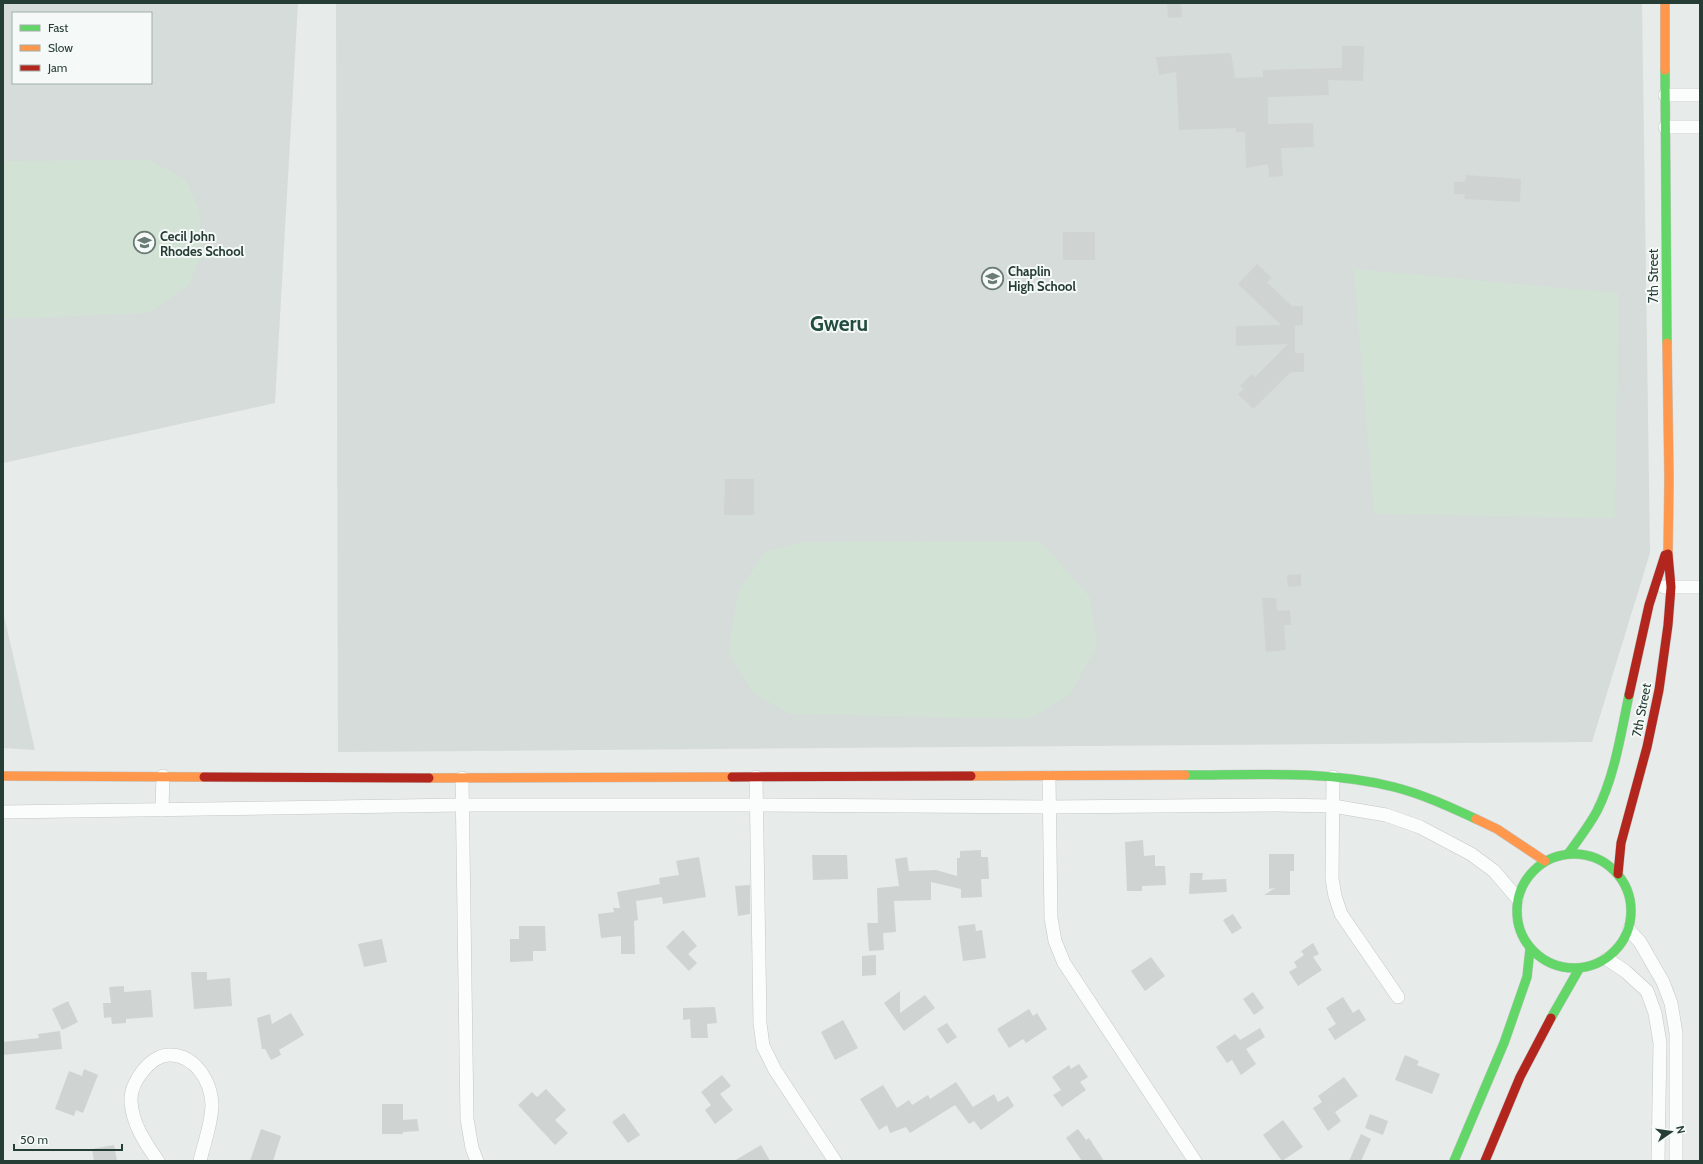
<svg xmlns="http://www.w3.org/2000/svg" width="1703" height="1164" viewBox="0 0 1703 1164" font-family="Cabin,sans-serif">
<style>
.built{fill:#d5dcd9;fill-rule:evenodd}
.green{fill:#d2e3d6}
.building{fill:#cfd4d2}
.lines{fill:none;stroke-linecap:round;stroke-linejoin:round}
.street-casing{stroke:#c4c8c6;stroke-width:14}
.fast-casing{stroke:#c2c8c6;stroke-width:10}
.slow-casing{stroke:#c2c8c6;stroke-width:10}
.jam-casing{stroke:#c2c8c6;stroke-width:10}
.street{stroke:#fbfcfc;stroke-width:13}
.fast{stroke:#63d668;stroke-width:9}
.slow{stroke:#ff974d;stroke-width:9}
.jam{stroke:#b3261e;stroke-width:9}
.labels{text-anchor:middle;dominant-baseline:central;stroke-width:4;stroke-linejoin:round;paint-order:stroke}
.poi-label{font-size:13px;font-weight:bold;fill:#263d35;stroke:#f5f9f7;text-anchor:start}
.street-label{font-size:13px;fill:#263d35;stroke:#f5f9f7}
.town-label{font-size:21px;font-weight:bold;fill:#234d41;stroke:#f5f9f7}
</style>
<rect width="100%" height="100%" fill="#e7ebe9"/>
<!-- built -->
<g class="built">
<path d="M 3,3 L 298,3 L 275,403 L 3,463 ZM 13,13 L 151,13 L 151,83 L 13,83 Z"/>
<path d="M 336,3 L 1642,3 L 1650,553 L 1592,742 L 338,752 Z"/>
<path d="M 3,612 L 35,750 L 3,748 Z"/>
</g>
<!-- green -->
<g class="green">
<path d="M 148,160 L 185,179 L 199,209 L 202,252 L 189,285 L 149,313 L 3,319 L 3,161 Z"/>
<path d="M 1354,269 L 1618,293 L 1615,518 L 1374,514 Z"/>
<path d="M 1040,541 L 1090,597 L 1097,646 L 1070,694 L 1029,719 L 790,714 L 753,693 L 728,651 L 739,591 L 765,552 L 802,542 Z"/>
</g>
<!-- building -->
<g class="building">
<path d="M 1167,3 L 1181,3 L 1182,17 L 1168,18 Z"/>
<path d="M 1342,46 L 1364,46 L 1363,81 L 1328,80 L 1329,95 L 1268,97 L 1268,124 L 1313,123 L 1314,147 L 1281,148 L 1283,176 L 1269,177 L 1268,164 L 1246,168 L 1245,132 L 1236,132 L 1236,128 L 1179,130 L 1176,72 L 1159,75 L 1156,57 L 1231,53 L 1235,78 L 1263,77 L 1263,70 L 1342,68 Z"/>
<path d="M 1466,175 L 1521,179 L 1520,202 L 1464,199 L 1465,194 L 1454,194 L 1454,182 L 1465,182 Z"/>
<rect x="1063" y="232" width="32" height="28"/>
<path d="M 1257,264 L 1272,278 L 1267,282 L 1292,306 L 1303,306 L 1303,325 L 1295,326 L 1295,353 L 1304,353 L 1304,372 L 1291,372 L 1253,409 L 1238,394 L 1244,389 L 1240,386 L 1252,374 L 1255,377 L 1288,344 L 1236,346 L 1236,326 L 1281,325 L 1238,284 Z"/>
<path d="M 725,479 L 754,479 L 754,515 L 724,515 Z"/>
<path d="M 1301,574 L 1301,586 L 1288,587 L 1287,575 Z"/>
<path d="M 1262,598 L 1276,598 L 1277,611 L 1290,610 L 1291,625 L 1284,625 L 1286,650 L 1266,652 Z"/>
<path d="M 1143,840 L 1144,856 L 1155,855 L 1155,866 L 1165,866 L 1166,885 L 1142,886 L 1142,891 L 1127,891 L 1125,842 Z"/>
<path d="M 981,850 L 981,857 L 988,857 L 989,879 L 981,879 L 982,897 L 961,898 L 961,889 L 931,882 L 931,900 L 894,901 L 896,932 L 883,933 L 884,950 L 869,951 L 867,923 L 878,923 L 877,888 L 899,886 L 895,859 L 907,857 L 909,871 L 936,870 L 957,876 L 957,858 L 960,858 L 960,851 Z"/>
<path d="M 1269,854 L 1294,854 L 1294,871 L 1290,871 L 1290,895 L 1264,895 L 1275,888 L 1269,889 Z"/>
<path d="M 812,855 L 847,855 L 848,879 L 813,880 Z"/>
<path d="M 699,857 L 706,897 L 663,904 L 662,897 L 636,901 L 638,920 L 634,921 L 635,954 L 621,954 L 621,936 L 601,938 L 598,914 L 614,912 L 613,908 L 620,908 L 617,892 L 660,884 L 659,878 L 679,875 L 676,861 Z"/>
<path d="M 1190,873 L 1203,873 L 1202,880 L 1226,879 L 1227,892 L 1189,894 Z"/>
<path d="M 750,885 L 750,914 L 738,916 L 735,886 Z"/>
<path d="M 1233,914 L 1242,928 L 1232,934 L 1223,920 Z"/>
<path d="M 975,924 L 976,931 L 982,930 L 986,958 L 963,961 L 958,926 Z"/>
<path d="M 519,926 L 545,926 L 546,951 L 533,951 L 533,961 L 510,962 L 510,939 L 519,939 Z"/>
<path d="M 683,930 L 697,946 L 688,954 L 697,963 L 689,971 L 666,947 Z"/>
<path d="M 382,939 L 387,962 L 364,967 L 358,944 Z"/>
<path d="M 1313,943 L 1319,954 L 1313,957 L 1322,970 L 1298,986 L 1289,972 L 1297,967 L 1294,962 L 1304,955 L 1301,951 Z"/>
<path d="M 876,955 L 876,975 L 862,976 L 862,956 Z"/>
<path d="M 1151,957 L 1165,976 L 1145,991 L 1131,971 Z"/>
<path d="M 191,972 L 207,972 L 207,980 L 230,978 L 232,1006 L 194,1009 Z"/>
<path d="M 124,986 L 124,992 L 151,990 L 153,1017 L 126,1019 L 126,1023 L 112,1024 L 111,1017 L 104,1018 L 103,1003 L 111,1003 L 109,987 Z"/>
<path d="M 900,991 L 900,1013 L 925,995 L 935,1008 L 904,1031 L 884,1003 Z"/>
<path d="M 1253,992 L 1264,1008 L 1254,1015 L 1243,999 Z"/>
<path d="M 1343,997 L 1353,1013 L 1359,1009 L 1366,1020 L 1335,1040 L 1328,1029 L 1336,1024 L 1326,1008 Z"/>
<path d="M 68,1001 L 78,1022 L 62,1030 L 52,1009 Z"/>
<path d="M 715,1007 L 717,1023 L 707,1024 L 708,1038 L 691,1038 L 690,1019 L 683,1020 L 683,1008 Z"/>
<path d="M 1029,1009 L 1033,1016 L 1037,1013 L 1047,1029 L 1026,1043 L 1023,1039 L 1009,1048 L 997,1029 Z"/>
<path d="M 291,1013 L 304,1035 L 279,1050 L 281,1055 L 271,1060 L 265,1049 L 262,1049 L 257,1018 L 270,1014 L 272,1024 Z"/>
<path d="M 843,1020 L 858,1048 L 835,1060 L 821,1032 Z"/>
<path d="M 947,1023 L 957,1037 L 947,1044 L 937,1029 Z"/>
<path d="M 1260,1028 L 1265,1037 L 1246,1049 L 1256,1064 L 1241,1075 L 1232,1060 L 1227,1063 L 1216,1047 L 1235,1034 L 1240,1040 Z"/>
<path d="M 60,1031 L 62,1049 L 3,1055 L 3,1042 L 39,1038 L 38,1034 Z"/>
<path d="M 1405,1055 L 1419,1061 L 1417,1065 L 1440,1074 L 1432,1094 L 1395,1080 Z"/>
<path d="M 1079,1064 L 1088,1077 L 1080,1082 L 1086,1090 L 1062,1107 L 1053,1095 L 1061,1090 L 1052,1077 L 1069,1065 L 1071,1069 Z"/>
<path d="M 84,1069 L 98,1075 L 83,1113 L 76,1110 L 74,1116 L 55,1109 L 69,1071 L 82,1076 Z"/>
<path d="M 722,1075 L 731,1086 L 720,1094 L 733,1110 L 715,1124 L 705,1110 L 711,1105 L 701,1092 Z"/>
<path d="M 1344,1077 L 1358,1096 L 1335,1112 L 1341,1121 L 1328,1131 L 1313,1108 L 1322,1102 L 1318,1096 Z"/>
<path d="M 956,1082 L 973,1107 L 994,1094 L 998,1102 L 1008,1096 L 1014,1106 L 981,1130 L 974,1121 L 969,1124 L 955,1105 L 910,1133 L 906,1127 L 890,1133 L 887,1125 L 879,1130 L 860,1099 L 883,1085 L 897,1108 L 909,1100 L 912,1105 L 928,1095 L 930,1099 Z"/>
<path d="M 546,1089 L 566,1110 L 555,1120 L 568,1133 L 555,1145 L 518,1105 L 532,1092 L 537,1097 Z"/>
<path d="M 382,1104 L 403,1104 L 403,1120 L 417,1119 L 419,1131 L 403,1132 L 403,1134 L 382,1134 Z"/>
<path d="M 624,1113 L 640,1135 L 628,1143 L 612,1122 Z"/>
<path d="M 1370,1114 L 1388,1121 L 1383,1135 L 1365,1128 Z"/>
<path d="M 1283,1120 L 1303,1147 L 1282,1161 L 1263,1135 Z"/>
<path d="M 261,1129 L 281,1136 L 273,1161 L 250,1161 Z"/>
<path d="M 1078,1129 L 1086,1140 L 1089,1138 L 1104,1161 L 1082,1161 L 1066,1138 Z"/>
<path d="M 1361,1134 L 1371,1139 L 1361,1161 L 1349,1161 Z"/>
<path d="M 114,1145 L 117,1161 L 94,1161 L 92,1149 Z"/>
<path d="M 761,1145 L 770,1161 L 734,1161 Z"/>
</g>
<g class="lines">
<defs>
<g id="street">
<path d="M 1665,95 L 1700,95"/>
<path d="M 1665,127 L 1700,127"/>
<path d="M 1664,587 L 1700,587"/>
<path d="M 756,777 L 760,1023 L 763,1046 L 775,1070 L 835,1161"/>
<path d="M 1049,777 L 1051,918 L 1055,941 L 1064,963 L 1195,1161"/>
<path d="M 1333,777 L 1332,879 L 1335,896 L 1341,914 L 1398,997"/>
<path d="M 462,778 L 467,1119 L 472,1148 L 477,1161"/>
<path d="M 162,810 L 163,776"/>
<path d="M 3,812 L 462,805 L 756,805 L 1050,807 L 1276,805 L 1333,806 L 1386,815 L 1420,827 L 1471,854 L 1494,871 L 1517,898"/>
<path d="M 1629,930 L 1640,942 L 1663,982 L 1671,1003 L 1676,1033 L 1676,1161"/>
<path d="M 1607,959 L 1625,971 L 1647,991 L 1655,1013 L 1660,1043 L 1658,1161"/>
<path d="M 158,1161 C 145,1143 132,1123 131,1101 C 130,1082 151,1054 171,1055 C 196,1056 211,1082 212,1104 C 212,1123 204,1143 200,1161"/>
</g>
<g id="fast">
<path d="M 1665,70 L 1667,343"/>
<path d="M 1185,775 C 1254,775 1326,770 1394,787 C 1422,794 1450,807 1476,819"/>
<circle cx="1574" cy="911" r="57"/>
<path d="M 1568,854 C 1578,840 1589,826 1597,811 C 1615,775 1621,733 1629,695"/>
<path d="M 1551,1018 L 1579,969"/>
<path d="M 1454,1161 L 1504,1043 L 1527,977 L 1530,949"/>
</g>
<g id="slow">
<path d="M 1665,3 L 1665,70"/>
<path d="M 1667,343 L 1669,479 L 1668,554"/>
<path d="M 3,776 L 204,777"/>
<path d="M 971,776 L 1185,775"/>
<path d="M 429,778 L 732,777"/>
<path d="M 1476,819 L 1497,829 L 1545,861"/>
</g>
<g id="jam">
<path d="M 1629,695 L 1649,605 L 1665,555"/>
<path d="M 204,777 L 429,778"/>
<path d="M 732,777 L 971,776"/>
<path d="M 1618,874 L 1621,843 L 1647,747 L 1659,690 L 1668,625 L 1671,587 L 1668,554"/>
<path d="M 1485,1161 L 1520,1077 L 1551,1018"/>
</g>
</defs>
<!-- street casing -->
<use href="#street" class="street-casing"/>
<!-- fast casing -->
<use href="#fast" class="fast-casing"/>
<!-- slow casing -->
<use href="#slow" class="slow-casing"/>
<!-- jam casing -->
<use href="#jam" class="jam-casing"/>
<!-- street -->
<use href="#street" class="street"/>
<!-- fast -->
<use href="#fast" class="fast"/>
<!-- slow -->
<use href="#slow" class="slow"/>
<!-- jam -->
<use href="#jam" class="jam"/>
</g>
<!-- icons -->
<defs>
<symbol id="school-ring" viewBox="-11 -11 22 22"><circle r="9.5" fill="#f5f9f7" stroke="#6a7a74" stroke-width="1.5"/><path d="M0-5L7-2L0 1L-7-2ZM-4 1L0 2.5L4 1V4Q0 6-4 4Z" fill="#6a7a74"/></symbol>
</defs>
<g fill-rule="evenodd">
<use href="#school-ring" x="132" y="230" width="25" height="25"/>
<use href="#school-ring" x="980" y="266" width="25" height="25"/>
</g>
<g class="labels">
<!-- poi labels -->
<g class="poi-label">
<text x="160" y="236">Cecil John<tspan x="160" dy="15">Rhodes School</tspan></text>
<text x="1008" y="271">Chaplin<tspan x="1008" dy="15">High School</tspan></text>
</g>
<!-- street labels -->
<g class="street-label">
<text transform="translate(1653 276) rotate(-90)">7th Street</text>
<text transform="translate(1641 710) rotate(-79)">7th Street</text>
</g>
<!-- town labels -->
<g class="town-label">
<text x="839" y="323">Gweru</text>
</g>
</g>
<!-- border -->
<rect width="1703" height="1164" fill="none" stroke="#263d35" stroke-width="8"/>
<!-- legend -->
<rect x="12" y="12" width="140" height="72" fill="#f5f9f7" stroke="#a2aea9"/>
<rect x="20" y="25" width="20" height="6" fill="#63d668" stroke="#a2aea9"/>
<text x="48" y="32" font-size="12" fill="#263d35">Fast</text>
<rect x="20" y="45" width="20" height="6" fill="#ff974d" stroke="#a2aea9"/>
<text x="48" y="52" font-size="12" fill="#263d35">Slow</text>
<rect x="20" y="65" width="20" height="6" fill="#b3261e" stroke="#a2aea9"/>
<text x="48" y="72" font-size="12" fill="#263d35">Jam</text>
<!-- north arrow -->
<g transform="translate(1671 1132) rotate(77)" stroke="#f5f9f7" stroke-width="3" paint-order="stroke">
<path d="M0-3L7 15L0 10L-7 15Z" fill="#263d35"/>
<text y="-6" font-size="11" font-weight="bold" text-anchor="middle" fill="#263d35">N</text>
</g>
<!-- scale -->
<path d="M14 1144v6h108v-6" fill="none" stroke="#263d35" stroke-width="2"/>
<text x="20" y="1144" font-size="12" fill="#263d35" stroke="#f5f9f7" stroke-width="3" paint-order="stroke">50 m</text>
</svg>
